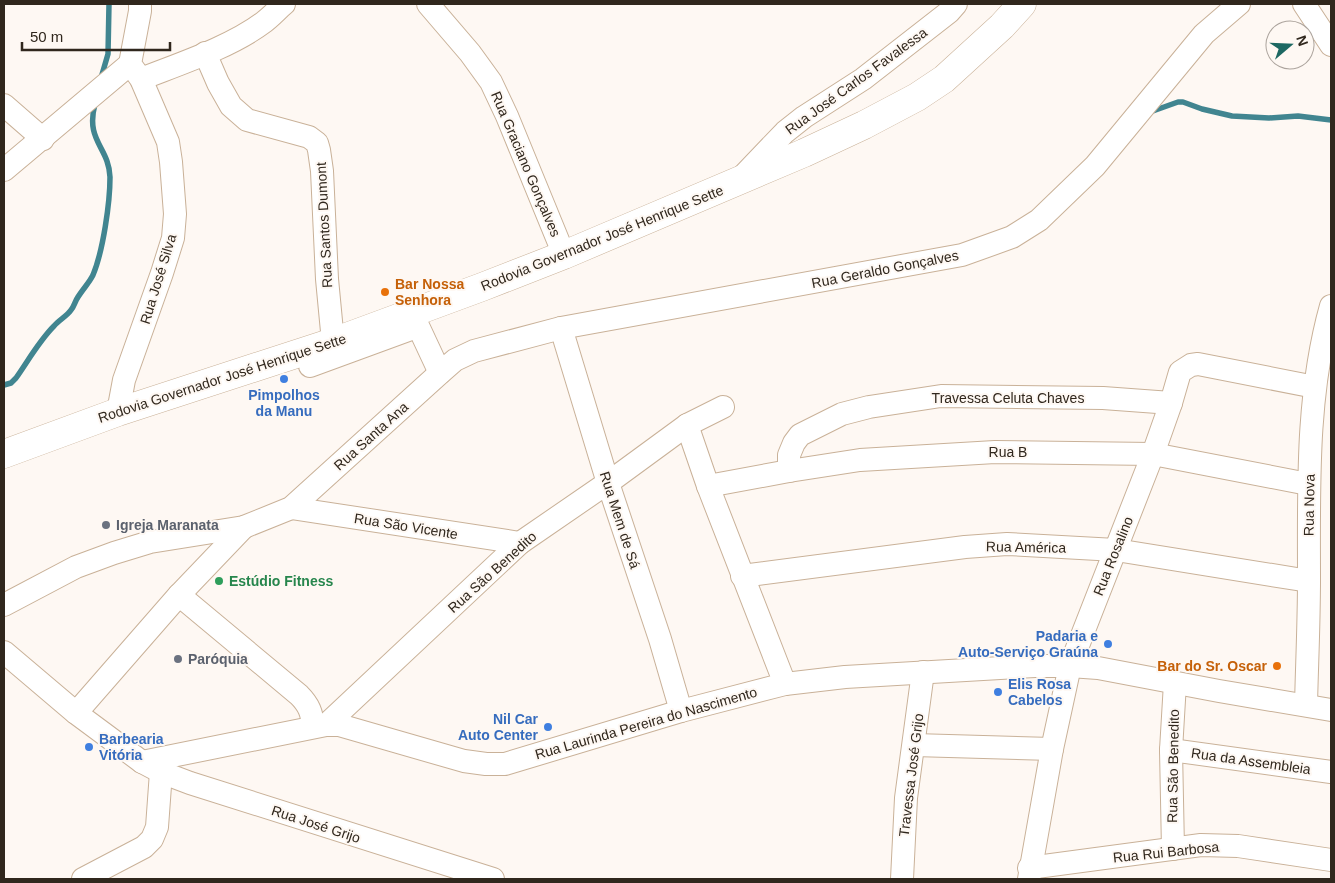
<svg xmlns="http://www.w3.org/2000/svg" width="1335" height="883" viewBox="0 0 1335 883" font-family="Arial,sans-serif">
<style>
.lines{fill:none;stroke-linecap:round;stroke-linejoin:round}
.stream{stroke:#418590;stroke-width:5.5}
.minor-casing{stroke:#c9b198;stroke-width:24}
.major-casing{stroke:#c9b198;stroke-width:29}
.minor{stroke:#fff;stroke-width:22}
.major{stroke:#fff;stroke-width:28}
.food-dot{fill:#e8710a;stroke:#fef8f3;stroke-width:2}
.shop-dot{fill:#3f7fe0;stroke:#fef8f3;stroke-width:2}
.worship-dot{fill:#6b7280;stroke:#fef8f3;stroke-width:2}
.leisure-dot{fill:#2e9e5b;stroke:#fef8f3;stroke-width:2}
.labels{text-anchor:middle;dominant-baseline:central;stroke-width:4;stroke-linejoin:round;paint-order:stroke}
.street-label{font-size:14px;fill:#30271d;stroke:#fef8f3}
.food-label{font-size:14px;font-weight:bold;fill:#c56008;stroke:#fef8f3;text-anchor:start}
.shop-label{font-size:14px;font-weight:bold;fill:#366cbe;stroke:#fef8f3;text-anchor:end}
.worship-label{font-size:14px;font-weight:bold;fill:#5b616d;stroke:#fef8f3;text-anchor:start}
.leisure-label{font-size:14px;font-weight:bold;fill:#27864d;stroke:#fef8f3;text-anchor:start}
</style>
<rect width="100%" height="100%" fill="#fef8f3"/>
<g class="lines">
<!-- stream -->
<g class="stream">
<path d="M 101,78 L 108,54 L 109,4"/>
<path d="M 1150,112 L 1178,102 L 1183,102 L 1202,109 L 1232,116 L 1269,118 L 1298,116 L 1331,120"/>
<path d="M 4,385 L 11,383 L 16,378 C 28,361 39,341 54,326 C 59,320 67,316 71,310 C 74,307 75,301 78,297 C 83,289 89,283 93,275 C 103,251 110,203 110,177 C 109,147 85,141 95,104"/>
</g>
<defs>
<g id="minor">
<path d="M 428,4 L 470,53 L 491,82 L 507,116 L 564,255"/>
<path d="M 1304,4 L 1331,45"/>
<path d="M 205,53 L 218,83 L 231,106 L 247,120 L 309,137 L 317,143 L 319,150 L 322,171 L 327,279 L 333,342"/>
<path d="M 141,79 C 179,64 231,47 264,22 C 271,17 277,10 284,4"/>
<path d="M 4,105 L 43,139"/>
<path d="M 4,170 L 130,64"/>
<path d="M 740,179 L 785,132 L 804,117 L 863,79 L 949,12 L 956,4"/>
<path d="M 412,313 L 440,373"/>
<path d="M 561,328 L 608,483 L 660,639 L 681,711"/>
<path d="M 310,366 L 411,329"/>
<path d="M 118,412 L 124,380 L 162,273 L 173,238 L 175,214 L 171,162 L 168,142 L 141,79 L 130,64 L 140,11 L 140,4"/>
<path d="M 687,425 L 708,486 L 785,684"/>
<path d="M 789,471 L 789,455 L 794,443 L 800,435 L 842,414 L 869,407 L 941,396 L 1103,398 L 1171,403"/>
<path d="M 708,486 L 789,471 L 860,460 L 995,452 L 1153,454 L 1308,484"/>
<path d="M 291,508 L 520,543"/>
<path d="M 742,576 L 965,547 L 1007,544 L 1116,550 L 1309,581"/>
<path d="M 179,595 L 299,695 C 309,705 312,713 313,726"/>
<path d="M 4,605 L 76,567 L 114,553 L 150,542 L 244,527 L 291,508 L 440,373 L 455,360 L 474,351 L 561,328 L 962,255 L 1012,237 L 1039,220 L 1095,166 L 1204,34 L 1239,4"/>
<path d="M 4,652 L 76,713 L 142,762 L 161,772 L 190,783 L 493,879"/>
<path d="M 1306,705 C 1307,663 1309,621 1309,579 C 1309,488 1306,395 1331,306"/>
<path d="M 76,713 L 179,595 L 244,527"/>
<path d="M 326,725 L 520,543 L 616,477 L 687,425 L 723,407"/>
<path d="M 914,745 L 1052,749"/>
<path d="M 1171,750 L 1331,772"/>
<path d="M 142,762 L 326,725 L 339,725 L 464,761 L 486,764 L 505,764 L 681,711 L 785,684 L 845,677 L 1035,666 L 1070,666 L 1098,668 L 1219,691 L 1331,710"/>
<path d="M 1173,849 L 1171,750 L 1175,683"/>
<path d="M 1029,868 L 1201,845 L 1238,846 L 1331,860"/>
<path d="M 83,879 L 144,847 L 152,839 L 157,827 L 161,772"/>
<path d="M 902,879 L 906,798 L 923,672"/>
<path d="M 1029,879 L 1052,749 L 1070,666 L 1153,454 L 1171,403 L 1180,372 L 1191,365 L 1198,364 L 1315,387"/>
</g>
<path id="major" d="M 4,454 L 118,412 L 333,342 L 482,287 L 564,255 L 804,153 L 864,125 L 917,97 L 944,79 L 1002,26 L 1022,4"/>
</defs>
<!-- minor casing -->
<use href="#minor" class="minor-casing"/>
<!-- major casing -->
<use href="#major" class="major-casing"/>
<!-- minor -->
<use href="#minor" class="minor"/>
<!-- major -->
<use href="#major" class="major"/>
</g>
<!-- markers -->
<g class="food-dot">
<circle cx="385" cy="292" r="5"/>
<circle cx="1277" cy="666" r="5"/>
</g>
<g class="shop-dot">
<circle cx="284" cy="379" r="5"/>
<circle cx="1108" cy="644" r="5"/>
<circle cx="998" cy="692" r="5"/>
<circle cx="548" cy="727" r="5"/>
<circle cx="89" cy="747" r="5"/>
</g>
<g class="worship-dot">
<circle cx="106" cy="525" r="5"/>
<circle cx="178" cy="659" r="5"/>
</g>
<circle class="leisure-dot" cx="219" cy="581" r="5"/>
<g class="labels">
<!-- street labels -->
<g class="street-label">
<text transform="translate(856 81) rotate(-36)">Rua José Carlos Favalessa</text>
<text transform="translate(526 164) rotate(67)">Rua Graciano Gonçalves</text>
<text transform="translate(324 225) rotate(-93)">Rua Santos Dumont</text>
<text transform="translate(602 238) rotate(-22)">Rodovia Governador José Henrique Sette</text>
<text transform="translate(885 269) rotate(-11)">Rua Geraldo Gonçalves</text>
<text transform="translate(158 279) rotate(-73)">Rua José Silva</text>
<text transform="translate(222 378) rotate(-18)">Rodovia Governador José Henrique Sette</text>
<text x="1008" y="398">Travessa Celuta Chaves</text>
<text transform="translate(371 436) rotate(-42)">Rua Santa Ana</text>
<text x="1008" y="452">Rua B</text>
<text transform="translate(1309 505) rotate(-89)">Rua Nova</text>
<text transform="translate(620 520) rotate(72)">Rua Mem de Sá</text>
<text transform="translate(406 526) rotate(9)">Rua São Vicente</text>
<text transform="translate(1026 547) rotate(1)">Rua América</text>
<text transform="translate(1113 556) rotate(-68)">Rua Rosalino</text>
<text transform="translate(492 572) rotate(-42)">Rua São Benedito</text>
<text transform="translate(646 723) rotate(-16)">Rua Laurinda Pereira do Nascimento</text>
<text transform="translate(1251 761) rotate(8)">Rua da Assembleia</text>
<text transform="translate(1173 766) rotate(-89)">Rua São Benedito</text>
<text transform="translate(911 775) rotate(-83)">Travessa José Grijo</text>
<text transform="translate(316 824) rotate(18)">Rua José Grijo</text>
<text transform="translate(1166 852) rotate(-6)">Rua Rui Barbosa</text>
</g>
<!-- food labels -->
<g class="food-label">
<text x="395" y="284">Bar Nossa<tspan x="395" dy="16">Senhora</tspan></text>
<text x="1267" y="666" text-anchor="end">Bar do Sr. Oscar</text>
</g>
<!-- shop labels -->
<g class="shop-label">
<text x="284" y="395" text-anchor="middle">Pimpolhos<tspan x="284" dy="16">da Manu</tspan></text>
<text x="1098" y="636">Padaria e<tspan x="1098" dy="16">Auto-Serviço Graúna</tspan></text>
<text x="1008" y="684" text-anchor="start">Elis Rosa<tspan x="1008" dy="16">Cabelos</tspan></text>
<text x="538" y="719">Nil Car<tspan x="538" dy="16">Auto Center</tspan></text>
<text x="99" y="739" text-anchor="start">Barbearia<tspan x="99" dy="16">Vitória</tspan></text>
</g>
<!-- worship labels -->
<g class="worship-label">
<text x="116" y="525">Igreja Maranata</text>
<text x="188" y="659">Paróquia</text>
</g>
<!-- leisure labels -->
<g class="leisure-label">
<text x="229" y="581">Estúdio Fitness</text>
</g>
</g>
<!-- border -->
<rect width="1335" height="883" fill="none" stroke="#30271d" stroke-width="10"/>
<!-- north arrow -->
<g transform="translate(1290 45) rotate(71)"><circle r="24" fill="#fef8f3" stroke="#aca49d"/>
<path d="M0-4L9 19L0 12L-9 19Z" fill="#1d6862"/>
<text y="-8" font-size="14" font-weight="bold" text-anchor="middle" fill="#30271d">N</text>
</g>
<!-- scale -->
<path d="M22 42v8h148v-8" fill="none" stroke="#30271d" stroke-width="2.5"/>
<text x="30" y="42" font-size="15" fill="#30271d" stroke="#fef8f3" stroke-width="4" paint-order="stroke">50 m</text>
</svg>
